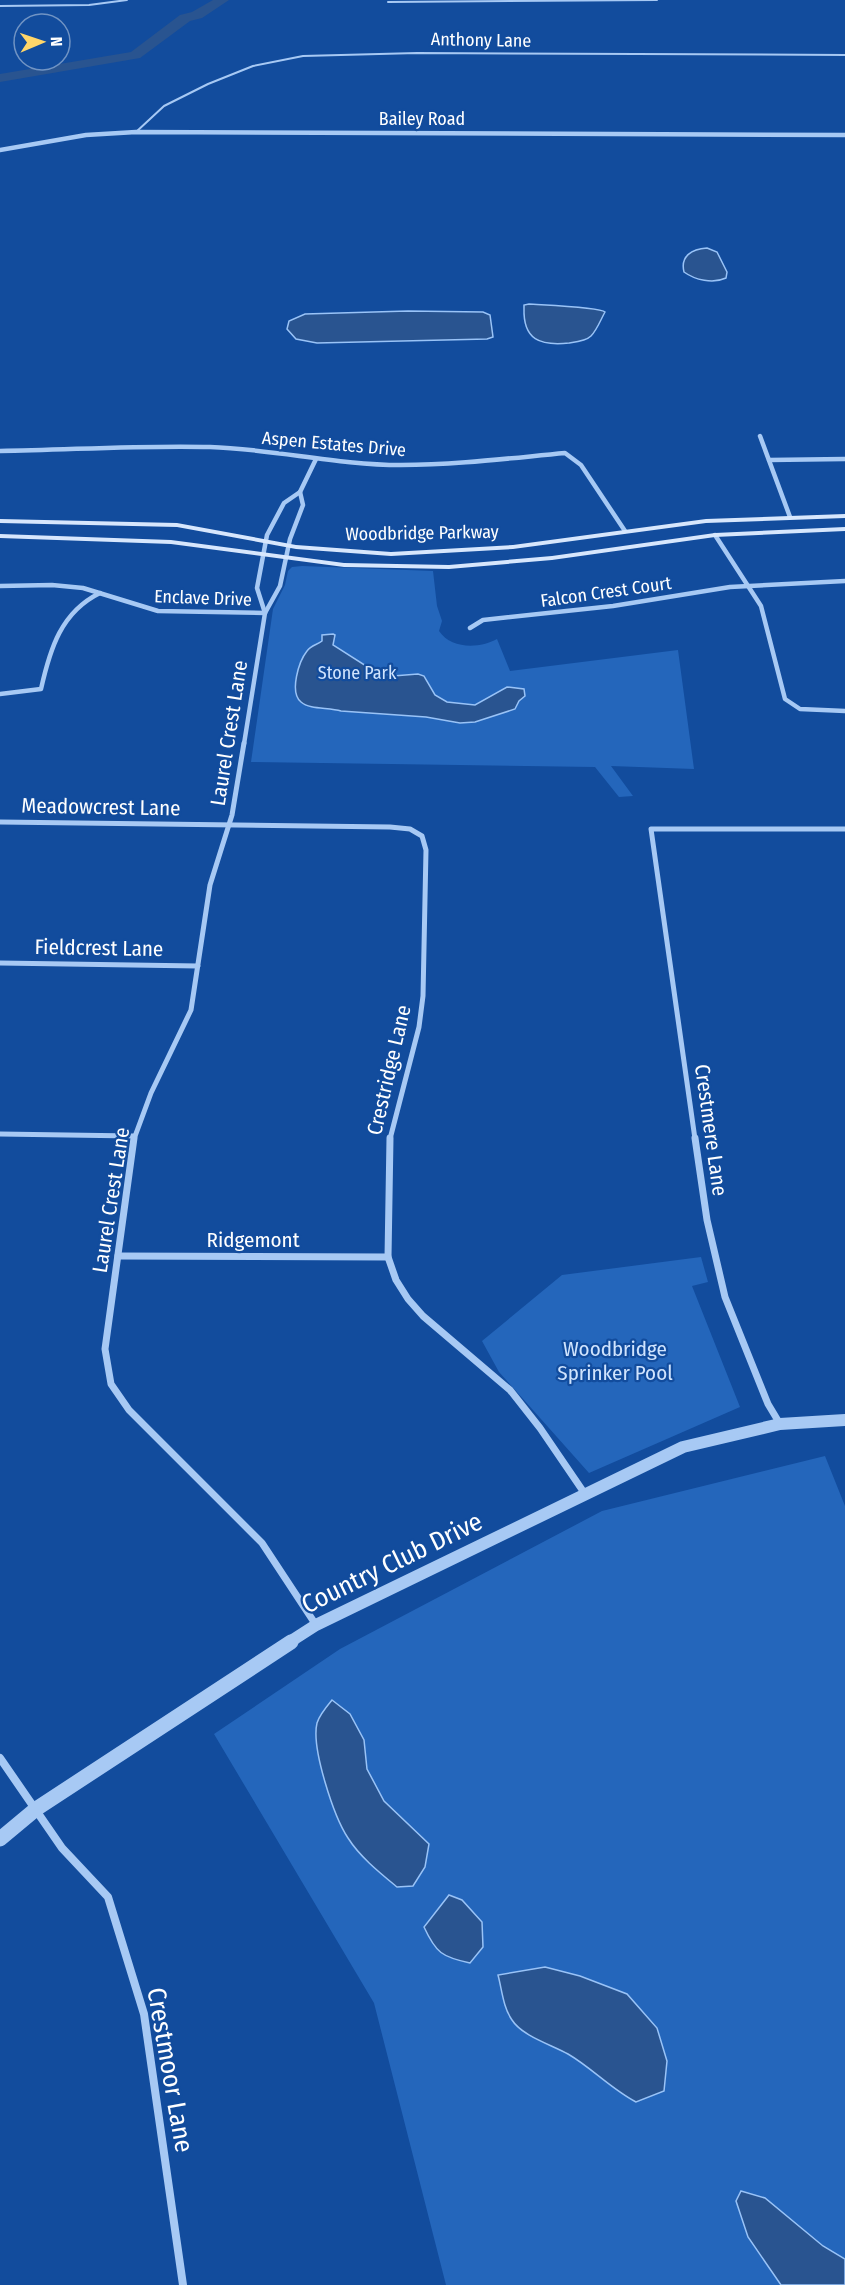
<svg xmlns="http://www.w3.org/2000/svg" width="845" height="2285" viewBox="0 0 845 2285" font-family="'Fira Sans Condensed',sans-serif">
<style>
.green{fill:#2466bb}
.water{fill:#295490;stroke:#99c3f7;stroke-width:1.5}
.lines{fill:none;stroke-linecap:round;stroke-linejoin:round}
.river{fill:#295490;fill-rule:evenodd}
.minor-far4{stroke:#a7c9f4;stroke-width:2}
.minor-far3{stroke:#a7c9f4;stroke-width:4.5}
.minor-far2{stroke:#a7c9f4;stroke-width:5}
.minor-far1{stroke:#a7c9f4;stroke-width:7}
.minor{stroke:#a7c9f4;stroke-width:8}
.tertiary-far2{stroke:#a7c9f4;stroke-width:4.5}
.tertiary-far1{stroke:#a7c9f4;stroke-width:12}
.tertiary{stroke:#a7c9f4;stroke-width:15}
.secondary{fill:#d7e7fd;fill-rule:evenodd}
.labels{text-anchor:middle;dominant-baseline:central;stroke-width:4.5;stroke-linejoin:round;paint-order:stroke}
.far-street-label{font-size:18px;fill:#fff;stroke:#124c9d}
.far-park-label{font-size:18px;fill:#d0e4fe;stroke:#124c9d}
.street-label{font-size:21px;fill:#fff;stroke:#124c9d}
.park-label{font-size:21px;fill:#d0e4fe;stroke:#124c9d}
.near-street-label{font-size:26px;fill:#fff;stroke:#124c9d}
</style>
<rect width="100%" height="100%" fill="#124c9d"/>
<!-- green -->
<g class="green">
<path d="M 302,566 L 433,571 L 437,606 L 442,621 L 439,631 C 451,649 479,649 497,639 L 510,671 L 678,650 L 694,769 L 611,766 L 633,796 L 619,797 L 595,767 L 251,762 L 273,609 L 285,585 L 288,571 L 292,567 Z"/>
<path d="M 701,1257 L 708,1282 L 692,1286 L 740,1407 L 589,1473 L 499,1372 L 482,1341 L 562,1275 Z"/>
<path d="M 825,1456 L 845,1506 L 845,2285 L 446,2285 L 374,2003 L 214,1734 L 340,1649 L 602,1511 Z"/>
</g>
<!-- water -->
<g class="water">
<path d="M 707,248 L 717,252 L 727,272 L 726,278 C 713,284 695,280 684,272 C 680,256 692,249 707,248 Z"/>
<path d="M 529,304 C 542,305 600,307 605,312 C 601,319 597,330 591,336 C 586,341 576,342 569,343 C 540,346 523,340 524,308 L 524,305 Z"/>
<path d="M 408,311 L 483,312 L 490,315 L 493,337 L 487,339 L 317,343 L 296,339 L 287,329 L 289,321 L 305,314 Z"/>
<path d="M 333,634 L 335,635 L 333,645 L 377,673 L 393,676 L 418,674 L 424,676 L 435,695 L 447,702 L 475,705 L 507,687 L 524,689 L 525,696 L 519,701 L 515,709 L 475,722 L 460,723 L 426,717 L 341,711 C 329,707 310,710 301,702 C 289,692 299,661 307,651 C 311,645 317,645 322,641 L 322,635 Z"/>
<path d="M 332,1700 L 350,1714 L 364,1740 L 367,1769 L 384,1801 L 429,1844 L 425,1867 L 413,1886 L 397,1887 C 380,1873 360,1857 348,1838 C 334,1817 311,1748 317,1723 C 319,1716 327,1706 332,1700 Z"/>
<path d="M 449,1895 L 462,1900 L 482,1922 L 483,1947 L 470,1963 C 442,1957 436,1953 424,1927 Z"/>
<path d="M 545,1967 L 580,1976 L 627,1994 L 657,2028 L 667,2061 L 664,2091 L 636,2102 C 611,2089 592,2068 568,2054 C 552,2045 522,2036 512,2020 C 503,2007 502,1990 498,1975 Z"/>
<path d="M 741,2191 L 765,2198 L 823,2246 L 845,2259 L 845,2285 L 781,2285 L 748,2237 L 736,2201 Z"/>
</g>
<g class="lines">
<!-- river -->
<path class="river" d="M 213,0 L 229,0 L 202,18 L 190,21 L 140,58 L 0,82 L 0,74 L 131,52 L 180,15 L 192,12 Z"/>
<!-- minor-far4 -->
<g class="minor-far4">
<path d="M 388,2 L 657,0"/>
<path d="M 0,6 L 89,5 L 127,0"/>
<path d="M 136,132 L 164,106 L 208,84 L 253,66 L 303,56 L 417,53 L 845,55"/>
</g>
<!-- minor-far3 -->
<g class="minor-far3">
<path d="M 760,436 L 790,517"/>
<path d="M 0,451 C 70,450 140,445 210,447 C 274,449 337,465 401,465 C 456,465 511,458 565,453 L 581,465 L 625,531"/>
<path d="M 769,460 L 845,459"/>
<path d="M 715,535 L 761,606 L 785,699 L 800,709 L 845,711"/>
<path d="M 0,586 L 52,585 L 83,588 L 158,611 L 265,613"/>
<path d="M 265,613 L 257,588 L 267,535 L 284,503 L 300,492 L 316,459"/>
<path d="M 470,628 L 483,620 L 613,606 L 730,587 L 845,581"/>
<path d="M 0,694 L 41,689 C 50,649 61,612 100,593"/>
<path d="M 244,744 L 265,613 L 280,586 L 290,539 L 303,505 L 300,492"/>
</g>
<!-- minor-far2 -->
<g class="minor-far2">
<path d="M 0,822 L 390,827 L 410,829 L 422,836 L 426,850 L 423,996 L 419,1027 L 390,1139"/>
<path d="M 0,963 L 198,966"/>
<path d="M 0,1134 L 134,1136"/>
<path d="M 134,1139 L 151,1093 L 191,1010 L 210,885 L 232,815 L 244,743"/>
<path d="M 695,1139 L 651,829 L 845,829"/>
</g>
<!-- minor-far1 -->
<g class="minor-far1">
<path d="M 134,1138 L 105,1349 L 111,1384 L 129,1410 L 262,1543 L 316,1625"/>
<path d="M 390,1138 L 388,1257 L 396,1280 L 408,1299 L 423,1316 L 510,1390 L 540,1428 L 585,1494"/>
<path d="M 695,1138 L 707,1220 L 725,1297 L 768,1404 L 780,1424"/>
<path d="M 118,1256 L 388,1257"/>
</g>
<!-- minor -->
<path class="minor" d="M 0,1758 L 62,1848 L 108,1897 L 144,2014 L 183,2285"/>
<!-- tertiary-far2 -->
<path class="tertiary-far2" d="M 0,150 L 86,135 L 136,132 L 845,135"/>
<!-- tertiary-far1 -->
<path class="tertiary-far1" d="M 288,1643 L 316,1625 L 683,1447 L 780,1424 L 845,1420"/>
<!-- tertiary -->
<path class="tertiary" d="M 0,1839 L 36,1809 L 291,1642"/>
<!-- secondary -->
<g class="secondary">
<path d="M 845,514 L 845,518 L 706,523 L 513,549 L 391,556 L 296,549 L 177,527 L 0,523 L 0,519 L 177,523 L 296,545 L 391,552 L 513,545 L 706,519 Z"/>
<path d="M 845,527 L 845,531 L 715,537 L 552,560 L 449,569 L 344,567 L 171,544 L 0,538 L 0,534 L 171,540 L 344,563 L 449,565 L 552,556 L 715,533 Z"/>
</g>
</g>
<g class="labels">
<!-- far-street labels -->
<g class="far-street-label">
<text transform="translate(481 40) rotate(1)">Anthony Lane</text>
<text x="422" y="119">Bailey Road</text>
<text transform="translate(334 444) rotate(5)">Aspen Estates Drive</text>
<text transform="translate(422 533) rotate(-1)">Woodbridge Parkway</text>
<text transform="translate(606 592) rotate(-8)">Falcon Crest Court</text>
<text transform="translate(203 598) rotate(2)">Enclave Drive</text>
</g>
<!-- far-park labels -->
<g class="far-park-label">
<text x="357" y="673">Stone Park</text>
</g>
<!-- street labels -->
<g class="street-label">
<text transform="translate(229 733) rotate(-81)">Laurel Crest Lane</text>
<text transform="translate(101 807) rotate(1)">Meadowcrest Lane</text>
<text transform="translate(99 948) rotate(1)">Fieldcrest Lane</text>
<text transform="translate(389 1070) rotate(-77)">Crestridge Lane</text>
<text transform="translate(711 1130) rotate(82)">Crestmere Lane</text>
<text transform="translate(111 1200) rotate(-81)">Laurel Crest Lane</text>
<text x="253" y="1240">Ridgemont</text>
</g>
<!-- park labels -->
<g class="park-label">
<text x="615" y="1349">Woodbridge<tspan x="615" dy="24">Sprinker Pool</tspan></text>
</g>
<!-- near-street labels -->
<g class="near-street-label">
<text transform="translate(392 1563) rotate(-26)">Country Club Drive</text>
<text transform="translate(170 2070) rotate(80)">Crestmoor Lane</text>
</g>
</g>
<!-- north arrow -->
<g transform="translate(42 42) rotate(88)"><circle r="28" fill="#124c9d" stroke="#7194c4" stroke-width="1.5"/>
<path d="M0-4.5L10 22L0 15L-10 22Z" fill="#ffd66a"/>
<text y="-9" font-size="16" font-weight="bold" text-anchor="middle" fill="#ffffff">N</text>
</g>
</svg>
